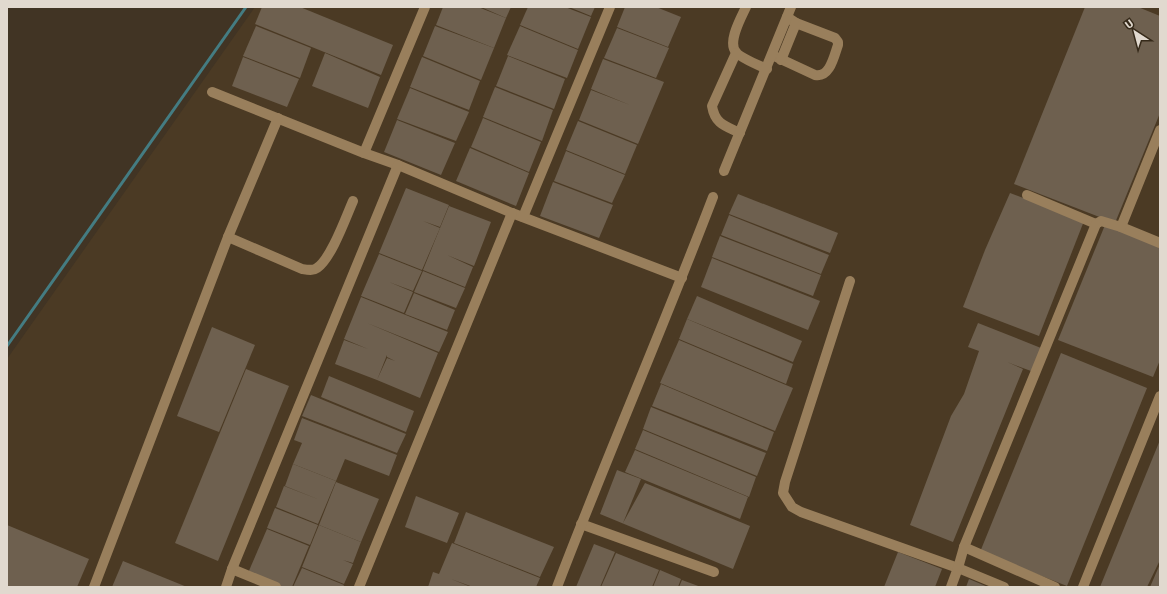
<svg xmlns="http://www.w3.org/2000/svg" width="1167" height="594" viewBox="0 0 1167 594" font-family="'Fira Sans',sans-serif">
<style>
.built{fill:#4b3a24}
.lines{fill:none;stroke-linecap:round;stroke-linejoin:round}
.stream{stroke:#447c82;stroke-width:3}
.building{fill:#6e604f}
.minor{stroke:#997f5c;stroke-width:10}
</style>
<rect width="100%" height="100%" fill="#413424"/>
<!-- built -->
<path class="built" d="M 255,7 L 1160,7 L 1160,587 L 7,587 L 7,359 Z"/>
<g class="lines">
<!-- stream -->
<path class="stream" d="M 7,346 L 246,7"/>
</g>
<!-- building -->
<g class="building">
<path d="M 262,7 L 300,7 L 393,45 L 381,75 L 255,24 Z"/>
<path d="M 443,7 L 478,7 L 506,18 L 494,48 L 436,25 Z"/>
<path d="M 481,7 L 511,7 L 506,18 Z"/>
<path d="M 528,7 L 565,7 L 591,17 L 578,49 L 520,25 Z"/>
<path d="M 569,7 L 595,7 L 591,16 Z"/>
<path d="M 625,7 L 656,7 L 681,17 L 668,47 L 617,27 Z"/>
<path d="M 1085,7 L 1138,7 L 1160,16 L 1160,113 L 1115,223 L 1014,184 Z"/>
<path d="M 256,26 L 311,48 L 300,78 L 243,56 Z"/>
<path d="M 435,26 L 494,48 L 481,80 L 423,56 Z"/>
<path d="M 520,26 L 578,50 L 567,78 L 507,55 Z"/>
<path d="M 617,28 L 669,48 L 656,78 L 604,58 Z"/>
<path d="M 325,53 L 380,77 L 368,108 L 312,86 Z"/>
<path d="M 508,56 L 565,79 L 554,109 L 496,86 Z"/>
<path d="M 243,57 L 299,79 L 287,107 L 232,86 Z"/>
<path d="M 422,57 L 480,81 L 469,110 L 410,87 Z"/>
<path d="M 603,59 L 664,82 L 638,144 L 579,120 L 591,90 L 630,105 L 591,89 Z"/>
<path d="M 495,87 L 553,110 L 542,141 L 483,117 Z"/>
<path d="M 410,88 L 469,112 L 456,141 L 397,119 Z"/>
<path d="M 483,118 L 541,142 L 529,172 L 471,147 Z"/>
<path d="M 397,120 L 455,143 L 441,175 L 384,152 Z"/>
<path d="M 578,121 L 637,145 L 625,174 L 566,150 Z"/>
<path d="M 470,148 L 529,173 L 516,206 L 456,181 Z"/>
<path d="M 566,151 L 625,175 L 612,203 L 554,181 Z"/>
<path d="M 553,182 L 613,205 L 599,238 L 540,216 Z"/>
<path d="M 406,188 L 449,205 L 440,227 L 423,221 L 440,228 L 422,270 L 379,253 Z"/>
<path d="M 1010,193 L 1084,221 L 1039,336 L 963,307 L 985,250 Z"/>
<path d="M 738,194 L 838,233 L 830,253 L 729,214 Z"/>
<path d="M 449,206 L 491,222 L 474,266 L 447,255 L 473,267 L 465,287 L 423,270 L 440,228 L 478,243 L 440,228 Z"/>
<path d="M 729,215 L 829,255 L 821,274 L 721,235 Z"/>
<path d="M 1105,225 L 1160,247 L 1160,360 L 1153,377 L 1058,340 Z"/>
<path d="M 720,236 L 821,275 L 813,296 L 712,257 Z"/>
<path d="M 379,254 L 422,271 L 413,291 L 389,282 L 413,292 L 404,313 L 361,296 Z"/>
<path d="M 712,258 L 820,301 L 808,330 L 701,287 Z"/>
<path d="M 423,271 L 465,288 L 456,308 L 414,292 Z"/>
<path d="M 414,293 L 455,310 L 447,330 L 405,314 Z"/>
<path d="M 697,296 L 802,341 L 793,362 L 687,319 Z"/>
<path d="M 361,297 L 448,332 L 439,352 L 367,323 L 438,353 L 420,398 L 377,380 L 387,358 L 395,361 L 387,357 L 387,355 L 377,380 L 335,364 L 344,340 L 368,349 L 344,339 Z"/>
<path d="M 687,319 L 793,364 L 786,384 L 679,339 Z"/>
<path d="M 978,323 L 1041,348 L 1031,371 L 1007,362 L 1023,369 L 953,542 L 910,525 L 951,416 L 964,394 L 979,351 L 968,347 Z"/>
<path d="M 212,327 L 255,345 L 219,432 L 177,416 Z"/>
<path d="M 679,340 L 793,388 L 775,431 L 660,383 Z"/>
<path d="M 1061,353 L 1147,388 L 1067,586 L 980,552 Z"/>
<path d="M 246,369 L 289,386 L 218,561 L 175,543 Z"/>
<path d="M 329,376 L 414,411 L 406,432 L 321,397 Z"/>
<path d="M 661,384 L 774,432 L 767,451 L 652,406 Z"/>
<path d="M 311,395 L 406,434 L 397,453 L 302,416 Z"/>
<path d="M 651,407 L 766,453 L 757,476 L 643,429 Z"/>
<path d="M 302,418 L 397,455 L 389,476 L 345,459 L 336,481 L 293,464 L 302,443 L 294,440 Z"/>
<path d="M 643,430 L 756,477 L 749,497 L 635,449 Z"/>
<path d="M 1160,440 L 1160,560 L 1147,587 L 1100,587 Z"/>
<path d="M 635,450 L 748,497 L 740,519 L 625,472 Z"/>
<path d="M 293,464 L 336,481 L 318,524 L 276,507 L 284,486 L 320,500 L 285,486 Z"/>
<path d="M 617,470 L 641,479 L 623,523 L 645,483 L 750,526 L 733,569 L 600,514 Z"/>
<path d="M 336,482 L 379,499 L 361,542 L 319,525 Z"/>
<path d="M 416,496 L 459,513 L 447,543 L 405,527 Z"/>
<path d="M 275,508 L 318,525 L 310,545 L 267,528 Z"/>
<path d="M 466,512 L 554,547 L 540,577 L 454,543 Z"/>
<path d="M 7,525 L 89,559 L 77,587 L 7,587 Z"/>
<path d="M 319,525 L 361,542 L 353,563 L 343,560 L 353,564 L 344,584 L 302,567 Z"/>
<path d="M 267,529 L 309,546 L 292,587 L 282,587 L 248,573 Z"/>
<path d="M 452,543 L 540,578 L 536,587 L 473,587 L 451,579 L 471,587 L 428,587 L 433,572 L 439,574 Z"/>
<path d="M 594,544 L 615,552 L 600,587 L 576,587 Z"/>
<path d="M 898,552 L 942,569 L 935,587 L 884,587 Z"/>
<path d="M 616,553 L 659,570 L 652,587 L 601,587 Z"/>
<path d="M 123,561 L 187,587 L 112,587 Z"/>
<path d="M 1160,564 L 1160,587 L 1150,587 Z"/>
<path d="M 302,568 L 344,585 L 343,587 L 293,587 Z"/>
<path d="M 660,570 L 681,579 L 678,587 L 653,587 Z"/>
<path d="M 969,579 L 988,587 L 966,587 Z"/>
<path d="M 682,580 L 701,587 L 679,587 Z"/>
</g>
<g class="lines">
<!-- minor -->
<g class="minor">
<path d="M 746,7 C 741,18 727,42 736,52 C 739,57 760,66 767,69"/>
<path d="M 736,53 L 712,106 C 715,124 725,126 740,133"/>
<path d="M 772,55 L 815,75 C 830,78 834,56 838,45 L 838,42 L 835,38 L 796,23 L 787,17"/>
<path d="M 781,60 L 796,23"/>
<path d="M 212,92 L 364,153 L 398,165 L 512,213 L 682,278"/>
<path d="M 364,153 L 425,7"/>
<path d="M 724,171 L 791,7"/>
<path d="M 1027,195 L 1096,224"/>
<path d="M 523,217 L 610,7"/>
<path d="M 1121,227 L 1160,243"/>
<path d="M 228,237 L 302,269 C 308,270 313,271 317,268 C 331,259 346,217 353,201"/>
<path d="M 850,281 L 785,482 L 783,493 L 792,507 L 801,512 L 958,568 L 1004,587"/>
<path d="M 581,524 L 714,572"/>
<path d="M 964,547 L 1055,587"/>
<path d="M 232,569 L 276,587"/>
<path d="M 94,587 L 228,237 L 278,118"/>
<path d="M 226,587 L 232,569 L 398,165"/>
<path d="M 359,587 L 512,213"/>
<path d="M 557,587 C 607,456 663,328 713,197"/>
<path d="M 951,587 L 958,568 L 964,547 L 1096,224 L 1101,221 L 1121,227 L 1160,130"/>
<path d="M 1083,587 L 1160,396"/>
</g>
</g>
<!-- border -->
<rect width="1167" height="594" fill="none" stroke="#e1d9cf" stroke-width="16"/>
<!-- north arrow -->
<g transform="translate(1135 32) rotate(324)" stroke="#362a1a" stroke-width="3" paint-order="stroke">
<path d="M0-3L7 15L0 10L-7 15Z" fill="#e1d9cf"/>
<text y="-6" font-size="11" font-weight="bold" text-anchor="middle" fill="#e1d9cf">U</text>
</g>
</svg>
